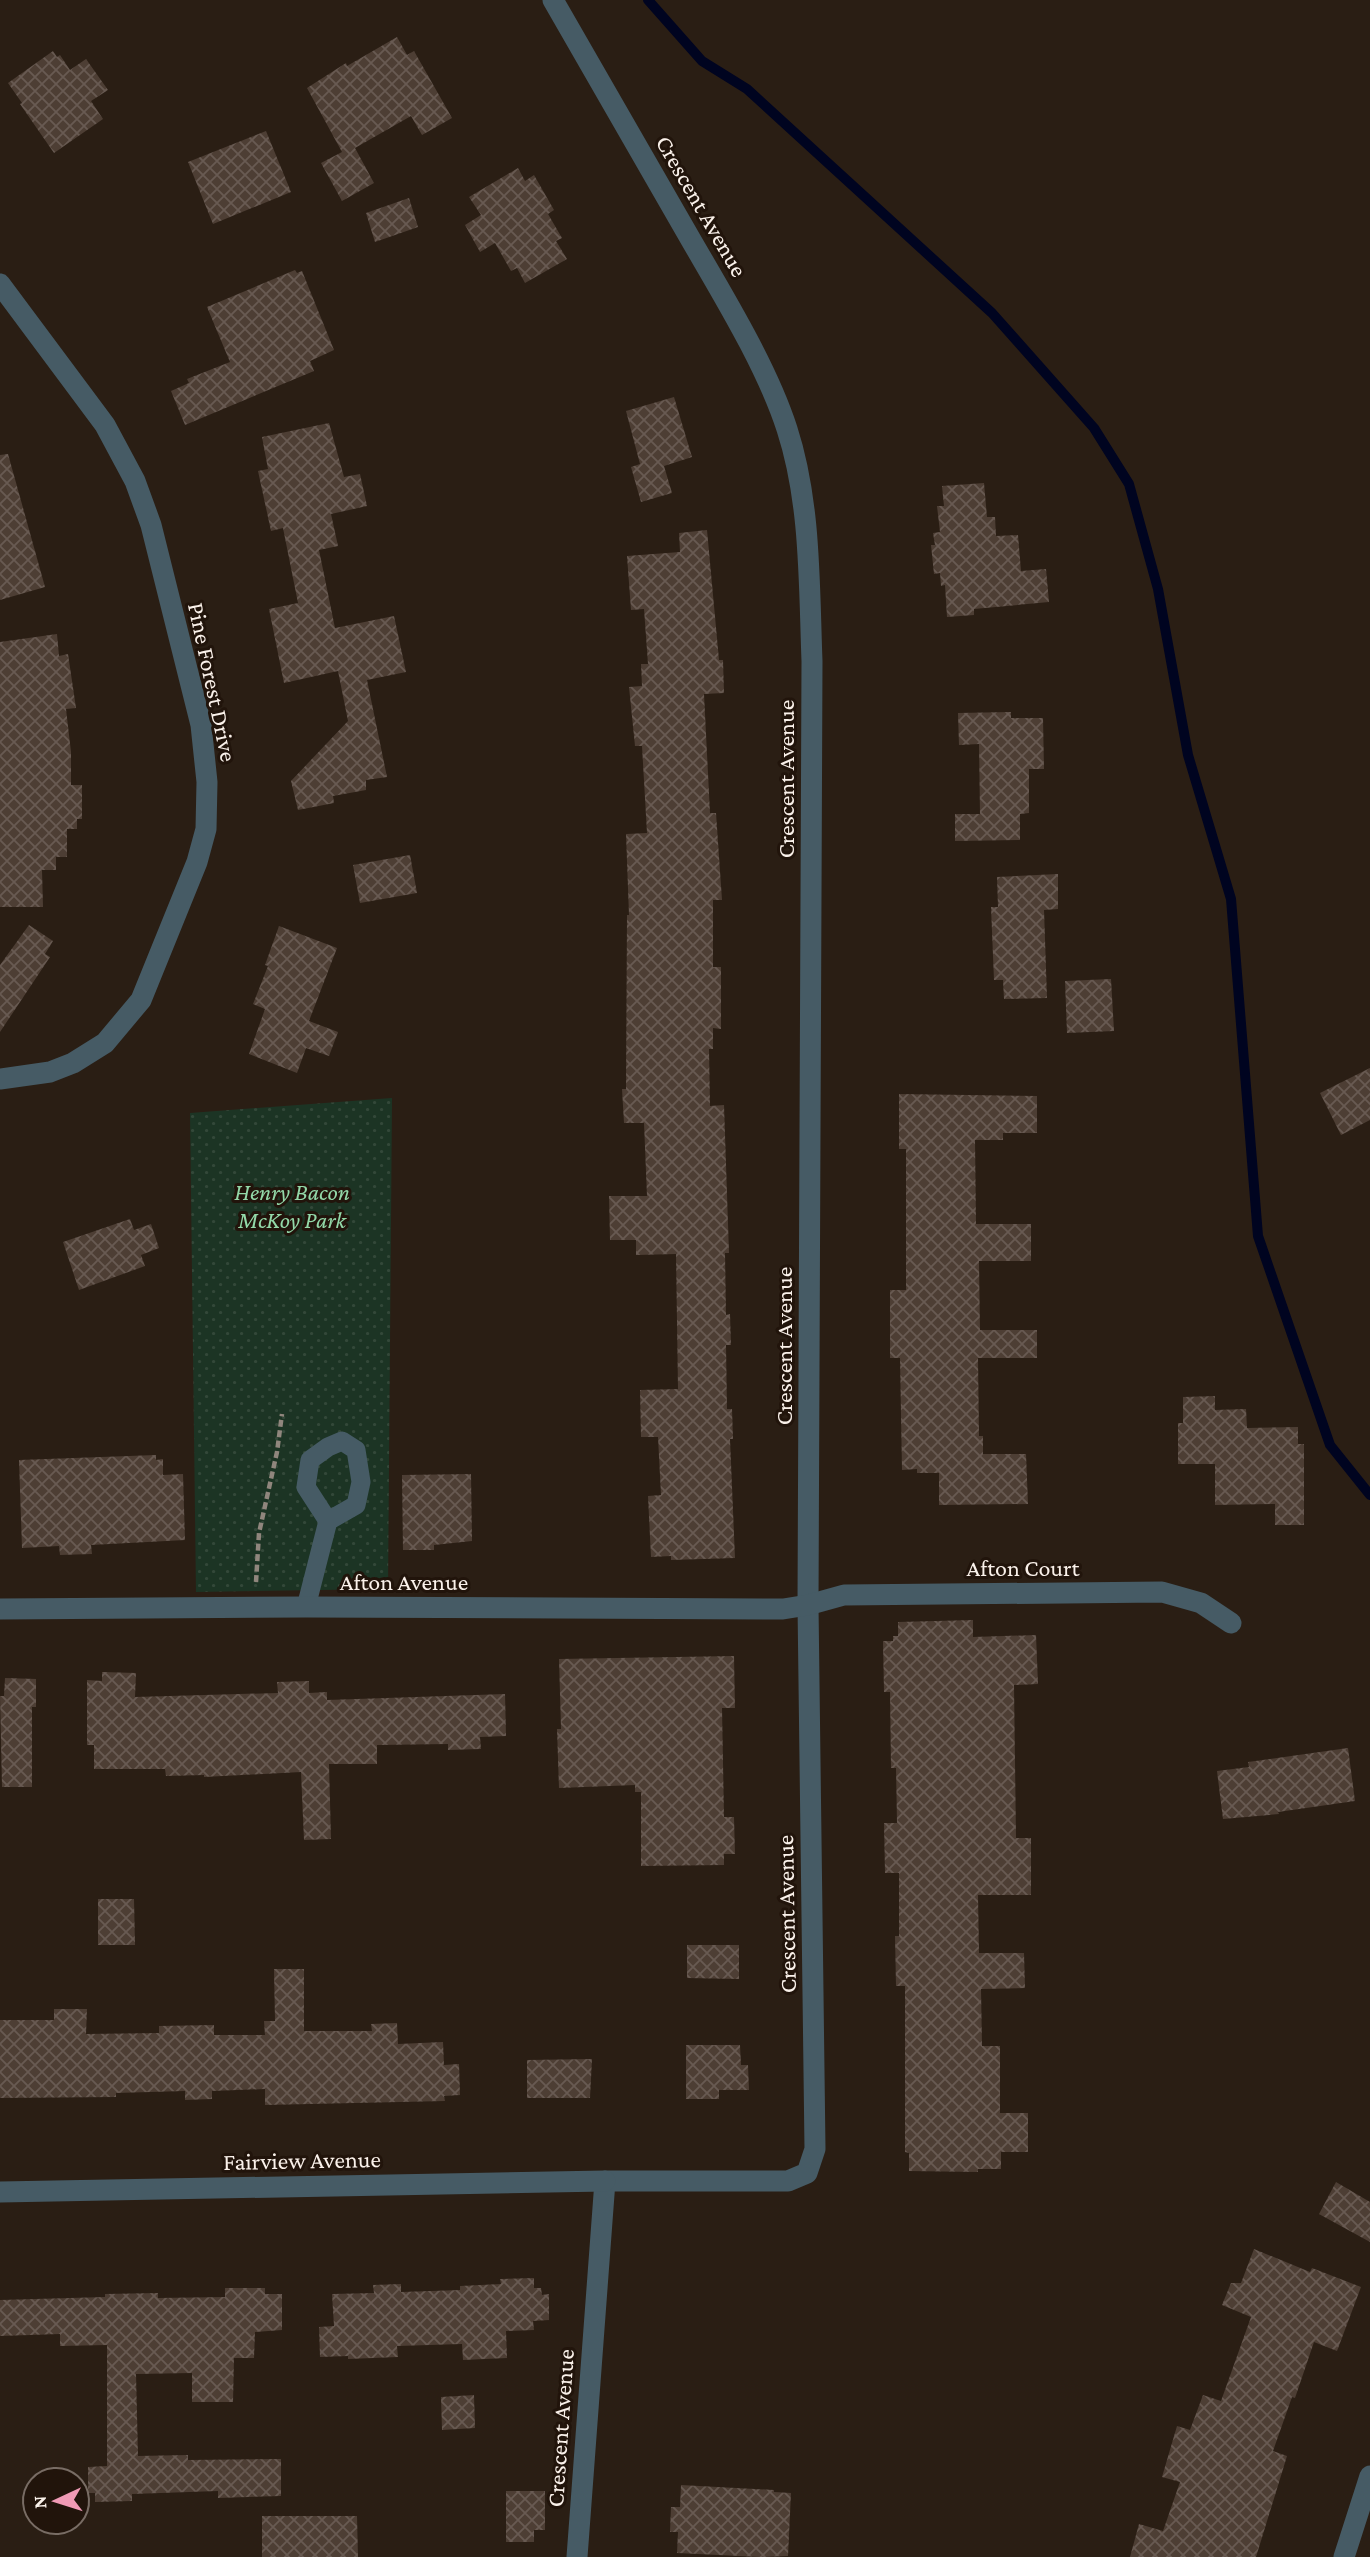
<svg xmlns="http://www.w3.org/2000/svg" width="1370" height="2557" viewBox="0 0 1370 2557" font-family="'Crimson Pro',serif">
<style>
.park{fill:url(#park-dots)}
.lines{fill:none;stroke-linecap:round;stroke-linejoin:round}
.stream{stroke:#000420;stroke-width:10}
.building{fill:url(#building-cross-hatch)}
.path{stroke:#90867d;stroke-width:4.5;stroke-dasharray:7 3.5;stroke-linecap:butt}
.service{stroke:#465b65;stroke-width:19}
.minor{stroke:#465b65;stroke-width:21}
.labels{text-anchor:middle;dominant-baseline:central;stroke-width:6;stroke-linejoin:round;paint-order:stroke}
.street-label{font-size:24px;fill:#faf1ea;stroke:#21140b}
.park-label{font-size:24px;font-style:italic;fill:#93d9a9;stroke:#21140b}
</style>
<defs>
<pattern id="park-dots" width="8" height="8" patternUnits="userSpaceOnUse" patternTransform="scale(1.75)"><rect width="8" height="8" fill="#1c3424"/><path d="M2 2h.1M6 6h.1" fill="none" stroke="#334839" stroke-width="1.8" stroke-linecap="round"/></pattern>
<pattern id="building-cross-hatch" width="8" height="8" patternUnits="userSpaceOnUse" patternTransform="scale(1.75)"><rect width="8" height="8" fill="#4d3e34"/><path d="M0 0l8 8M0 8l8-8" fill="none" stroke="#685a52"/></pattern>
</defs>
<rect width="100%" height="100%" fill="#2a1e14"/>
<!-- park -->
<path class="park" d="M 392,1098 L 388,1589 L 196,1592 L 190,1113 Z"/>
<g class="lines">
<!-- stream -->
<path class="stream" d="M 648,0 L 702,61 L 747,89 L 992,313 L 1094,428 L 1129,484 L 1158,589 L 1188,755 L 1231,899 L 1258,1236 L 1330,1445 L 1370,1495"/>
</g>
<!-- building -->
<g class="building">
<path d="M 397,37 L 407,55 L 414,51 L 452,118 L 422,135 L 411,116 L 355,148 L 374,183 L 342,201 L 321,163 L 342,152 L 307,88 L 346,63 L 347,66 Z"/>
<path d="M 53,51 L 57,57 L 60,55 L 70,70 L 86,59 L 108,90 L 91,101 L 103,119 L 54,153 L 20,104 L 22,103 L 8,83 Z"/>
<path d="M 266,131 L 291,192 L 213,224 L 188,162 Z"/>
<path d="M 518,168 L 525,181 L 534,175 L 554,210 L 548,214 L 562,238 L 556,241 L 567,259 L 525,283 L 517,268 L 511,271 L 495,243 L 480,252 L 465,225 L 481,215 L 469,197 Z"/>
<path d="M 409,198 L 418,227 L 375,242 L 366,213 Z"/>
<path d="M 295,270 L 297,273 L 302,271 L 334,350 L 310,361 L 314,371 L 185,425 L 171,391 L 189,383 L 187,379 L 230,362 L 207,307 Z"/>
<path d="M 674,397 L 692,457 L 664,466 L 672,493 L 641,502 L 631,467 L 640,464 L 626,411 Z"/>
<path d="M 329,423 L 344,477 L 360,474 L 367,506 L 331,514 L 338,546 L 319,550 L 335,628 L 394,616 L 406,672 L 367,680 L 387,777 L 366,780 L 366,790 L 333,796 L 334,803 L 298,810 L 291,781 L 348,721 L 338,671 L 284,683 L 269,609 L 298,603 L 283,528 L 271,531 L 258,471 L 268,469 L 262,437 Z"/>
<path d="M 8,454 L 45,587 L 0,600 L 0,455 Z"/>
<path d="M 984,483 L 987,517 L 995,517 L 996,536 L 1018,535 L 1021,571 L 1046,569 L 1049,602 L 974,609 L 974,615 L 947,617 L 945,585 L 941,586 L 940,573 L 934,574 L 931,545 L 935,545 L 933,533 L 940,532 L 937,506 L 944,506 L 942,486 Z"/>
<path d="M 707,530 L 719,660 L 723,660 L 724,693 L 704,694 L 710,813 L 716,813 L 722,900 L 713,900 L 713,967 L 721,967 L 721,1029 L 713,1028 L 713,1049 L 709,1049 L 710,1106 L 724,1105 L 729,1253 L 725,1253 L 726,1315 L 730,1314 L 731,1345 L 726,1345 L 727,1409 L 732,1409 L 733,1439 L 730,1439 L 735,1558 L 671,1560 L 671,1556 L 651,1557 L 648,1496 L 661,1495 L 658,1437 L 641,1437 L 640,1390 L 678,1389 L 676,1254 L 636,1255 L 636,1240 L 610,1240 L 609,1196 L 647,1196 L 644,1123 L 624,1123 L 622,1089 L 626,1089 L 627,915 L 629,915 L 626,834 L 647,833 L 642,746 L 635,746 L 629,687 L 642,686 L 641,664 L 648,664 L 644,609 L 631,610 L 627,556 L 680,552 L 679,533 Z"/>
<path d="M 57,634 L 59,656 L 68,654 L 76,708 L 66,709 L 71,752 L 71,785 L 82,785 L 82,819 L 77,819 L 77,829 L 67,829 L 67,857 L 56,857 L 56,870 L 42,870 L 43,907 L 0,907 L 0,642 Z"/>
<path d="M 1011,712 L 1011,718 L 1043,718 L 1044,769 L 1029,769 L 1029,813 L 1020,814 L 1020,840 L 955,841 L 955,814 L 980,814 L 979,744 L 959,745 L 958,713 Z"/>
<path d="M 410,855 L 417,893 L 360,903 L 353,865 Z"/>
<path d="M 1058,874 L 1058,909 L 1044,910 L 1047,998 L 1004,999 L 1003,980 L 994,980 L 991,907 L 998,907 L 997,877 Z"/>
<path d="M 29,925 L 53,941 L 45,954 L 50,957 L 0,1032 L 0,965 Z"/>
<path d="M 279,926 L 337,948 L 309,1021 L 338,1032 L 329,1056 L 306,1048 L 297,1073 L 249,1054 L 265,1009 L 253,1004 L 268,966 L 265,965 Z"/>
<path d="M 1111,979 L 1114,1031 L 1067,1033 L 1065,981 Z"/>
<path d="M 1370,1068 L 1370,1120 L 1341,1135 L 1320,1093 Z"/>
<path d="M 899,1094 L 1037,1096 L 1037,1133 L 1003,1133 L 1003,1140 L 975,1140 L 976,1224 L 1031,1224 L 1031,1261 L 979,1261 L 980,1330 L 1037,1330 L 1037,1358 L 978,1358 L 979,1436 L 983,1436 L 983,1454 L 1026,1454 L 1028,1504 L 939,1505 L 939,1473 L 917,1473 L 917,1469 L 902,1470 L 900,1358 L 890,1358 L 890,1290 L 906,1290 L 906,1149 L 899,1149 Z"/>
<path d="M 130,1219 L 134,1230 L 151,1224 L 159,1248 L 141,1255 L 145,1266 L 79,1290 L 63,1242 Z"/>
<path d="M 1215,1396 L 1215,1410 L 1246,1409 L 1247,1428 L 1298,1427 L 1298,1444 L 1304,1444 L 1304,1525 L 1275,1525 L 1275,1504 L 1215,1505 L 1215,1464 L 1178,1464 L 1178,1423 L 1183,1423 L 1183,1397 Z"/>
<path d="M 156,1455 L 156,1460 L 163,1459 L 163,1475 L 183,1474 L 185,1540 L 91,1545 L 92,1554 L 60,1555 L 59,1546 L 22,1548 L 19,1460 Z"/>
<path d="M 471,1474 L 472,1541 L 434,1545 L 434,1550 L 403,1550 L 402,1475 Z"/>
<path d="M 973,1620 L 973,1637 L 1036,1635 L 1038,1684 L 1014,1685 L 1016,1838 L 1031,1838 L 1031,1895 L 978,1895 L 979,1953 L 1024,1953 L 1025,1988 L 981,1989 L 982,2046 L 1000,2046 L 1000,2113 L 1028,2113 L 1028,2152 L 1001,2152 L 1001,2169 L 978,2169 L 978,2172 L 909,2171 L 909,2153 L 905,2152 L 905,1986 L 896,1986 L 895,1936 L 899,1936 L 899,1873 L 885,1873 L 884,1823 L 897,1823 L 896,1768 L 891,1768 L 890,1692 L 884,1692 L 883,1641 L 893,1641 L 893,1636 L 898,1636 L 898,1622 Z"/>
<path d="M 734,1656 L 735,1708 L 722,1708 L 724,1817 L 734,1817 L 735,1854 L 724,1854 L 724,1865 L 641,1866 L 641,1792 L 635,1792 L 635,1785 L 559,1788 L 557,1729 L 561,1729 L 559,1659 Z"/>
<path d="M 102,1672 L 136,1673 L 135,1697 L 278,1693 L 277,1682 L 309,1681 L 309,1693 L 327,1692 L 327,1700 L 505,1694 L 506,1736 L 480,1737 L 481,1749 L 448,1750 L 448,1744 L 377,1745 L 377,1764 L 329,1764 L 331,1839 L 304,1840 L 301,1772 L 204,1777 L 204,1775 L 166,1776 L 165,1769 L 94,1769 L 94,1745 L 87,1745 L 87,1680 L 102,1681 Z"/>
<path d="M 5,1678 L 36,1679 L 36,1707 L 32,1707 L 32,1787 L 2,1787 L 0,1696 L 4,1696 Z"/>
<path d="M 1348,1748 L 1355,1801 L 1278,1812 L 1279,1814 L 1223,1819 L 1217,1771 L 1249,1767 L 1248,1762 Z"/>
<path d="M 98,1899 L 134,1899 L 135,1945 L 98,1945 Z"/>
<path d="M 687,1945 L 739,1945 L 739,1979 L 687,1978 Z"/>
<path d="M 274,1969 L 304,1969 L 304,2031 L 372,2031 L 371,2024 L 397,2023 L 398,2044 L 443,2042 L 444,2065 L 459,2064 L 460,2095 L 444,2096 L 445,2101 L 265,2105 L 265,2089 L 212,2091 L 212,2099 L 185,2100 L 185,2091 L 116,2093 L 116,2097 L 0,2098 L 0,2020 L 54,2020 L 54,2009 L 87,2009 L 86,2034 L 159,2033 L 159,2026 L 214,2025 L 214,2035 L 265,2035 L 264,2021 L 275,2021 Z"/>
<path d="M 686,2045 L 740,2045 L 741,2065 L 748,2065 L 749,2090 L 719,2090 L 719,2099 L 686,2099 Z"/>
<path d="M 592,2059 L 590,2098 L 527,2098 L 527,2060 Z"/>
<path d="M 1336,2182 L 1370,2202 L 1370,2242 L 1319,2214 Z"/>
<path d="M 1254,2249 L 1310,2272 L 1312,2268 L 1361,2287 L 1337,2351 L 1314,2342 L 1295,2398 L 1292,2397 L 1273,2451 L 1287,2456 L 1256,2557 L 1130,2557 L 1139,2524 L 1163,2531 L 1180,2482 L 1162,2477 L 1177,2426 L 1190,2430 L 1203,2395 L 1221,2401 L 1251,2317 L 1222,2305 L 1231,2283 L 1241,2283 Z"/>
<path d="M 534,2278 L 534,2288 L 541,2288 L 542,2295 L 549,2294 L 549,2320 L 533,2321 L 534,2330 L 506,2331 L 507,2358 L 463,2360 L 462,2344 L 397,2346 L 398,2357 L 348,2359 L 348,2356 L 320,2357 L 319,2327 L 334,2326 L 332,2294 L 374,2293 L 373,2285 L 401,2284 L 401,2292 L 460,2290 L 460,2286 L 501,2284 L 500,2279 Z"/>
<path d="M 225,2288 L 265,2288 L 265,2294 L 282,2294 L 282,2330 L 255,2332 L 254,2358 L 234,2358 L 233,2402 L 192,2402 L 192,2373 L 136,2374 L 138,2456 L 188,2455 L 188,2460 L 281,2459 L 281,2496 L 218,2498 L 218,2491 L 132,2494 L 132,2501 L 95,2502 L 95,2493 L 88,2493 L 88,2467 L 107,2466 L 107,2345 L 60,2346 L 60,2334 L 0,2336 L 0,2300 L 105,2297 L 105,2294 L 158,2293 L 158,2298 L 225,2297 Z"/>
<path d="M 474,2395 L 475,2428 L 442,2430 L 441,2397 Z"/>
<path d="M 681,2485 L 774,2490 L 774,2492 L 791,2493 L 788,2556 L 760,2557 L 677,2553 L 678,2532 L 670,2532 L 671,2507 L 680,2507 Z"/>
<path d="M 506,2491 L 545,2491 L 545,2530 L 534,2530 L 534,2542 L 506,2542 Z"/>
<path d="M 262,2516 L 357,2516 L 358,2557 L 262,2557 Z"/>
</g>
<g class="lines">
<!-- path -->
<path class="path" d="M 256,1582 L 259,1533 L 277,1452 L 282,1414"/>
<!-- service -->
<path class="service" d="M 306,1607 L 328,1521 L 356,1505 L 361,1482 L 356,1450 L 342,1441 L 328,1447 L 310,1460 L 306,1487 L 328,1521"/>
<!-- minor -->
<g class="minor">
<path d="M 553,0 C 599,80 645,160 691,240 C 724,297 767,367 787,429 C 811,503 809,585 812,661 L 808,1605 L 815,2149 L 807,2173 L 788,2181 L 605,2181 L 577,2557"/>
<path d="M 0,284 L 105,425 L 135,481 L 151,525 L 201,725 L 207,782 L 206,829 L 197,862 L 141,1000 L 105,1043 L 73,1063 L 50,1072 L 0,1079"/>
<path d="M 0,1609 L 306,1607 L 783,1609 L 808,1605 L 844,1595 L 1162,1592 L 1201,1603 L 1231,1623"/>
<path d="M 0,2192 L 605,2181"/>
<path d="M 1344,2557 L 1370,2476"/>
</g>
</g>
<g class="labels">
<!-- street labels -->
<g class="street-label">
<text transform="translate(702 206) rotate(60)">Crescent Avenue</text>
<text transform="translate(213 682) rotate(78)">Pine Forest Drive</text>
<text transform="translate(785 779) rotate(-90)">Crescent Avenue</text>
<text transform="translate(783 1346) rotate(-90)">Crescent Avenue</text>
<text x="1023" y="1567">Afton Court</text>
<text x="404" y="1581">Afton Avenue</text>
<text transform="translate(786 1914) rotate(-91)">Crescent Avenue</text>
<text transform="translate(302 2160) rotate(-1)">Fairview Avenue</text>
<text transform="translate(560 2428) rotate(-86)">Crescent Avenue</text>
</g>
<!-- park labels -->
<g class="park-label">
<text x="292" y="1191">Henry Bacon<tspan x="292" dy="28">McKoy Park</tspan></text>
</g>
</g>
<!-- north arrow -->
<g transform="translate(56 2501) rotate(266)"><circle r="33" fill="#21140b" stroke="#786c64" stroke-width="2"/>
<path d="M0-5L12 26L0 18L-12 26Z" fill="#f09ab5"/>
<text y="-10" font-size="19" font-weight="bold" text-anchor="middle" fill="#faf1ea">N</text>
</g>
</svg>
